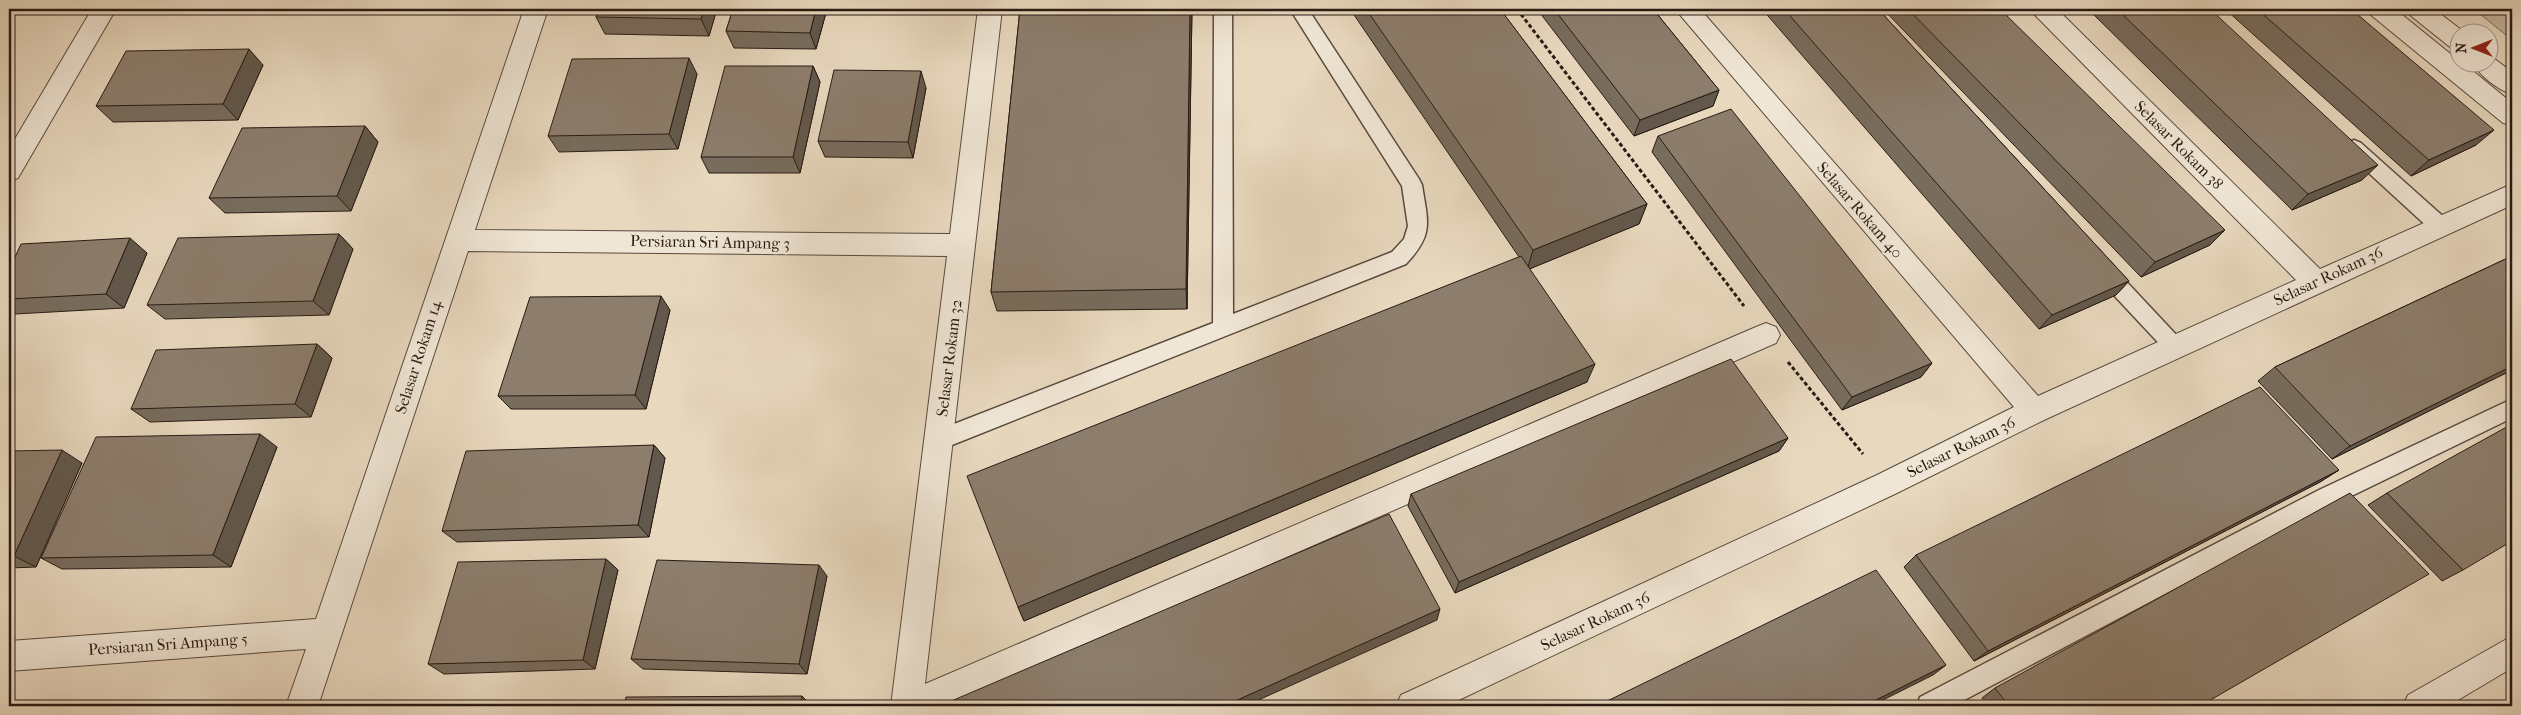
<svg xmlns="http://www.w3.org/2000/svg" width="2521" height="715" viewBox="0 0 2521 715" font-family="'IM FELL French Canon',serif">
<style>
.green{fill:#c7b8a1;stroke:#786a5a}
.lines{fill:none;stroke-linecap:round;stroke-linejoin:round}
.service-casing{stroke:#584a3e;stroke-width:3}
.minor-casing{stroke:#584a3e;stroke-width:2}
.tertiary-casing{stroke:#584a3e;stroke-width:2}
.path{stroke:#281b14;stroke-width:3;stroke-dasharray:4 2.5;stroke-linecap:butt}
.service{fill:#f0e6d5;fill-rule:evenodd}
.minor{fill:#f0e6d5;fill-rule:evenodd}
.tertiary{fill:#f0e6d5;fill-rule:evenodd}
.wall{fill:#786c5d;stroke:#281b14}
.shaded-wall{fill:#62584c;stroke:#281b14}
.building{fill:#8c7d6c;stroke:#281b14}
.labels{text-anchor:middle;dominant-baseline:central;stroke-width:4.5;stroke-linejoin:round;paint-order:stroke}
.street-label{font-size:16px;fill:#281b14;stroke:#f0e6d5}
</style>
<rect width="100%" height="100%" fill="#e8d8be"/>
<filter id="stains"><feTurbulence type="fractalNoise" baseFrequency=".004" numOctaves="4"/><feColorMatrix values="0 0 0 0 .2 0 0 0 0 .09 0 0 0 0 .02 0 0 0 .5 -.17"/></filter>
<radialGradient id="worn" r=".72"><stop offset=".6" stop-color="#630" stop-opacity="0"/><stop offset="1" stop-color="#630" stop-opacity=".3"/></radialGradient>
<!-- green -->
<path class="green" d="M 2474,9 L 2512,9 L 2512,40 Z"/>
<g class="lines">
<defs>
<g id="service">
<path d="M 1214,9 L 1232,9 L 1233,314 L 1392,252 L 1404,239 L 1408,226 L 1402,186 L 1290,9 L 1308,9 L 1419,179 L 1422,185 C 1428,223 1434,234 1406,264 L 947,447 L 939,450 L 931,447 L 928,440 L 931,433 L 1213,323 Z"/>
<path d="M 2354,140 L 2361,143 L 2446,219 L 2449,225 L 2446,231 L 2439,233 L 2432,231 L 2347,153 L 2344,148 L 2347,143 Z"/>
<path d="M 2101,260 L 2108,262 L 2182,341 L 2186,347 L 2182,353 L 2175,356 L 2168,353 L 2094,274 L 2091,268 L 2094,262 Z"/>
<path d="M 2512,399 L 2512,418 L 2335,504 L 1953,706 L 1917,706 L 1920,697 L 2319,490 Z"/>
</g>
<g id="minor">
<path d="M 92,9 L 116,9 L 18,178 L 9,181 L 9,149 Z"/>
<path d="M 524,9 L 548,9 L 475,230 L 950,234 L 978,9 L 1002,9 L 925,684 L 1756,327 L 1766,323 L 1776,327 L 1780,335 L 1776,343 L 946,706 L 891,706 L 947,256 L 468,251 L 318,706 L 286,706 L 306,649 L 9,671 L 9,641 L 316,619 Z"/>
<path d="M 1675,9 L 1700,9 L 2038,396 L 2296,280 L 2035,15 L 2031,9 L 2057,9 L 2320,269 L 2512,184 L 2512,205 L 2044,420 L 1897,493 L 1446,706 L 1396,706 L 1401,695 L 1877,475 L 2014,407 Z"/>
<path d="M 2512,636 L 2512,668 L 2448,706 L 2403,706 L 2408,695 Z"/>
</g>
<g id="tertiary">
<path d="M 2367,9 L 2395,9 L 2458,60 L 2458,62 L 2462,62 L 2512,103 L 2512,125 L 2503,123 L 2371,15 Z"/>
<path d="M 2406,9 L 2434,9 L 2464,32 L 2458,32 L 2458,50 L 2450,47 L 2410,15 Z"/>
<path d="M 2488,54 L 2512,72 L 2512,94 C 2498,90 2479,75 2472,62 L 2488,62 Z"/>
</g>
</defs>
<!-- service casing -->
<use href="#service" class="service-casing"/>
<!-- minor casing -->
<use href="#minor" class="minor-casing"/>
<!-- tertiary casing -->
<use href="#tertiary" class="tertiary-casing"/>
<!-- path -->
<g class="path">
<path d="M 1517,9 L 1744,306"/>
<path d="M 1788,362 L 1863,454"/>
</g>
<!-- service -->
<use href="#service" class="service"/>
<!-- minor -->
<use href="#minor" class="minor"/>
<!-- tertiary -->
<use href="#tertiary" class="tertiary"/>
</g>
<!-- wall -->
<g class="wall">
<path d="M 599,9 L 717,9 L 709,36 L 605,34 L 596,17 Z"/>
<path d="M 733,9 L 827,9 L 816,49 L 734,48 L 726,31 Z"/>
<path d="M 1020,9 L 1192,9 L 1187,309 L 997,311 L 991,292 Z"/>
<path d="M 1350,9 L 1500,9 L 1647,204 L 1639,224 L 1529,269 L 1587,382 L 1024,621 L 1018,607 L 1519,257 Z"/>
<path d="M 1537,9 L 1653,9 L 1719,90 L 1713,106 L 1634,136 Z"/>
<path d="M 1762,9 L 1878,9 L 2129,281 L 2116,295 L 2039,329 Z"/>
<path d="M 1883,9 L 2000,9 L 2210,245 L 2141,277 Z"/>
<path d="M 2088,9 L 2210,9 L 2362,180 L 2292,210 Z"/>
<path d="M 2225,9 L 2351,9 L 2476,145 L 2411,176 Z"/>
<path d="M 263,65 L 238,120 L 113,122 L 96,106 Z"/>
<path d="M 813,66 L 820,82 L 800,173 L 709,173 L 701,157 Z"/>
<path d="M 697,74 L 678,149 L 559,152 L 548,136 Z"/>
<path d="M 926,88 L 913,158 L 825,157 L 818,141 Z"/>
<path d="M 365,126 L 378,142 L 351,211 L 225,213 L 209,198 Z"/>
<path d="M 1658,136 L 1932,363 L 1921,377 L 1842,410 L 1652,152 Z"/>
<path d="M 339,234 L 353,249 L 329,315 L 165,319 L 147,305 Z"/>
<path d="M 147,253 L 124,308 L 15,314 L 9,309 L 9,270 Z"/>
<path d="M 2512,256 L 2512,370 L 2332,459 L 2258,381 L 2275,367 Z"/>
<path d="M 670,310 L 646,409 L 511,409 L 498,396 Z"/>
<path d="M 317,344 L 332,358 L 311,417 L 150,422 L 131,409 Z"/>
<path d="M 1788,438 L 1779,451 L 1455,593 L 1408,506 L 1411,494 Z"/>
<path d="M 654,445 L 665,458 L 649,537 L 457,542 L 442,531 Z"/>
<path d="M 277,447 L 231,567 L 62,569 L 41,558 Z"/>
<path d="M 9,451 L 82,463 L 36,567 L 9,568 Z"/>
<path d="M 2339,470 L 2320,482 L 1974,661 L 1904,567 L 1916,555 Z"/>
<path d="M 2387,493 L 2463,570 L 2442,581 L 2368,505 Z"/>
<path d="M 606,559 L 618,570 L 595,669 L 444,674 L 428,664 Z"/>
<path d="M 827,576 L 807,674 L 643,669 L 631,659 Z"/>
<path d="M 1995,688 L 2200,706 L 1988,706 L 1982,698 Z"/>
</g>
<!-- shaded-wall -->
<g class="shaded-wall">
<path d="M 704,9 L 717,9 L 709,36 L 701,19 Z"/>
<path d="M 816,9 L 827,9 L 816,49 L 810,33 Z"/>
<path d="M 1190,9 L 1192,9 L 1187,309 L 1186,289 Z"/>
<path d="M 249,49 L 263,65 L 238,120 L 223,104 Z"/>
<path d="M 689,58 L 697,74 L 678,149 L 669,134 Z"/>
<path d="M 813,66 L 820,82 L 800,173 L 793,157 Z"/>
<path d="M 921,71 L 926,88 L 913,158 L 908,142 Z"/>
<path d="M 1719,90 L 1713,106 L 1634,136 L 1640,120 Z"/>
<path d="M 365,126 L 378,142 L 351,211 L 337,196 Z"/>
<path d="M 2494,130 L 2476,145 L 2411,176 L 2429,160 Z"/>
<path d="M 2378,165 L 2362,180 L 2292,210 L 2308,194 Z"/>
<path d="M 1647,204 L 1639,224 L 1527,270 L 1533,250 Z"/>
<path d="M 2225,230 L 2210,245 L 2141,277 L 2155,262 Z"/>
<path d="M 339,234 L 353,249 L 329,315 L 313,301 Z"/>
<path d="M 130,238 L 147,253 L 124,308 L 106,294 Z"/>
<path d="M 2129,281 L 2116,295 L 2039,329 L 2052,315 Z"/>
<path d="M 661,296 L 670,310 L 646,409 L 635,395 Z"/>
<path d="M 317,344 L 332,358 L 311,417 L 295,404 Z"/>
<path d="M 1932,363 L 1921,377 L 1842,410 L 1852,397 Z"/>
<path d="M 1595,364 L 1587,382 L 1024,621 L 1018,607 Z"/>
<path d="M 2512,366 L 2512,370 L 2332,459 L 2350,446 Z"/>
<path d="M 260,434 L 277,447 L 231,567 L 213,555 Z"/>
<path d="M 1788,438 L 1779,451 L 1455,593 L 1459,582 Z"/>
<path d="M 654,445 L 665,458 L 649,537 L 638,525 Z"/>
<path d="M 62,450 L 82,463 L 36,567 L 14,556 Z"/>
<path d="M 2339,470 L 2320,482 L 1974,661 L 1988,651 Z"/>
<path d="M 606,559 L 618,570 L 595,669 L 583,660 Z"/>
<path d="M 819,565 L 827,576 L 807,674 L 799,664 Z"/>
<path d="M 1440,609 L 1437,620 L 1245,706 L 1224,706 Z"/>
<path d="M 1946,665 L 1933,675 L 1871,706 L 1864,706 Z"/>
<path d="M 802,696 L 811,705 L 810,706 L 800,706 Z"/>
</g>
<!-- building -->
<g class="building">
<path d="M 599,9 L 704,9 L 701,19 L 596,17 Z"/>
<path d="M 733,9 L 816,9 L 810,33 L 726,31 Z"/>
<path d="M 1020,9 L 1190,9 L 1186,289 L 991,292 Z"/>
<path d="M 1366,9 L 1500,9 L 1647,204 L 1533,250 Z"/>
<path d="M 1554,9 L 1653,9 L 1719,90 L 1640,120 Z"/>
<path d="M 1784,9 L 1878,9 L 2129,281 L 2052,315 Z"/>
<path d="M 1908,9 L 2000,9 L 2225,230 L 2155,262 Z"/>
<path d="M 2117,9 L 2210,9 L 2378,165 L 2308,194 Z"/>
<path d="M 2257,9 L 2351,9 L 2494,130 L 2429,160 Z"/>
<path d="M 249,49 L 223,104 L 96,106 L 126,51 Z"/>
<path d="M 689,58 L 669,134 L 548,136 L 572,59 Z"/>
<path d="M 725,66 L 813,66 L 793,157 L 701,157 Z"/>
<path d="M 834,70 L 921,71 L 908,142 L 818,141 Z"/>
<path d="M 1731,109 L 1932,363 L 1852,397 L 1658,136 Z"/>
<path d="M 365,126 L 337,196 L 209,198 L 242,128 Z"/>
<path d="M 339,234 L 313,301 L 147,305 L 178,238 Z"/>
<path d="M 130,238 L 106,294 L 9,299 L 9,270 L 21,244 Z"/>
<path d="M 1521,256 L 1595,364 L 1018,607 L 967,476 Z"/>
<path d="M 2512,256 L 2512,366 L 2350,446 L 2275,367 Z"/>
<path d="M 661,296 L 635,395 L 498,396 L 530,297 Z"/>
<path d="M 317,344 L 295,404 L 131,409 L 156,350 Z"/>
<path d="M 1731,359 L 1788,438 L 1459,582 L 1411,494 Z"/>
<path d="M 2260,387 L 2339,470 L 1988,651 L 1916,555 Z"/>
<path d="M 2512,424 L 2512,541 L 2463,570 L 2387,493 Z"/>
<path d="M 260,434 L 213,555 L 41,558 L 96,437 Z"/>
<path d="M 654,445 L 638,525 L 442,531 L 466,451 Z"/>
<path d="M 62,450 L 14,556 L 9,556 L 9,451 Z"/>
<path d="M 2350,493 L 2429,574 L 2200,706 L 2009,706 L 1995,688 Z"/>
<path d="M 1389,514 L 1440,609 L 1224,706 L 951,706 L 949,702 Z"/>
<path d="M 606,559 L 583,660 L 428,664 L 458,562 Z"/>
<path d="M 657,560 L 819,565 L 799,664 L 631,659 Z"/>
<path d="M 1876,570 L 1946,665 L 1864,706 L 1597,706 Z"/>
<path d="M 802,696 L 800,706 L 624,706 L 626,697 Z"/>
<path d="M 1957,702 L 1960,706 L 1949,706 Z"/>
</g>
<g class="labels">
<!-- street labels -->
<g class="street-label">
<text transform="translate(2179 145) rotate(45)">Selasar Rokam 38</text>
<text transform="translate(1860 210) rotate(49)">Selasar Rokam 40</text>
<text transform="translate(710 242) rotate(1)">Persiaran Sri Ampang 3</text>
<text transform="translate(2328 276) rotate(-25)">Selasar Rokam 36</text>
<text transform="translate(418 357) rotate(-72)">Selasar Rokam 14</text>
<text transform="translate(949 358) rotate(-83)">Selasar Rokam 32</text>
<text transform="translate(1961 447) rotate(-26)">Selasar Rokam 36</text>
<text transform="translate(1595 621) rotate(-25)">Selasar Rokam 36</text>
<text transform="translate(168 644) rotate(-4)">Persiaran Sri Ampang 5</text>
</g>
</g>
<!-- margin -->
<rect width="2521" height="715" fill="none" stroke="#e8d8be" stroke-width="30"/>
<rect x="10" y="10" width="2501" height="695" fill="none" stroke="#281b14" stroke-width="2.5"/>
<rect x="15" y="15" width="2491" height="685" fill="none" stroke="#281b14"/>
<!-- north arrow -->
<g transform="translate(2474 48) rotate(270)"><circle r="24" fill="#f0e6d5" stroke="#a09588"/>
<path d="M0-4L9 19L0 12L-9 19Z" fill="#8f2418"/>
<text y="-8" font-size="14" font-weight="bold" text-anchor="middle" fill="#281b14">N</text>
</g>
<rect width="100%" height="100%" filter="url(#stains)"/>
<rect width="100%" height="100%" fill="url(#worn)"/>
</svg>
